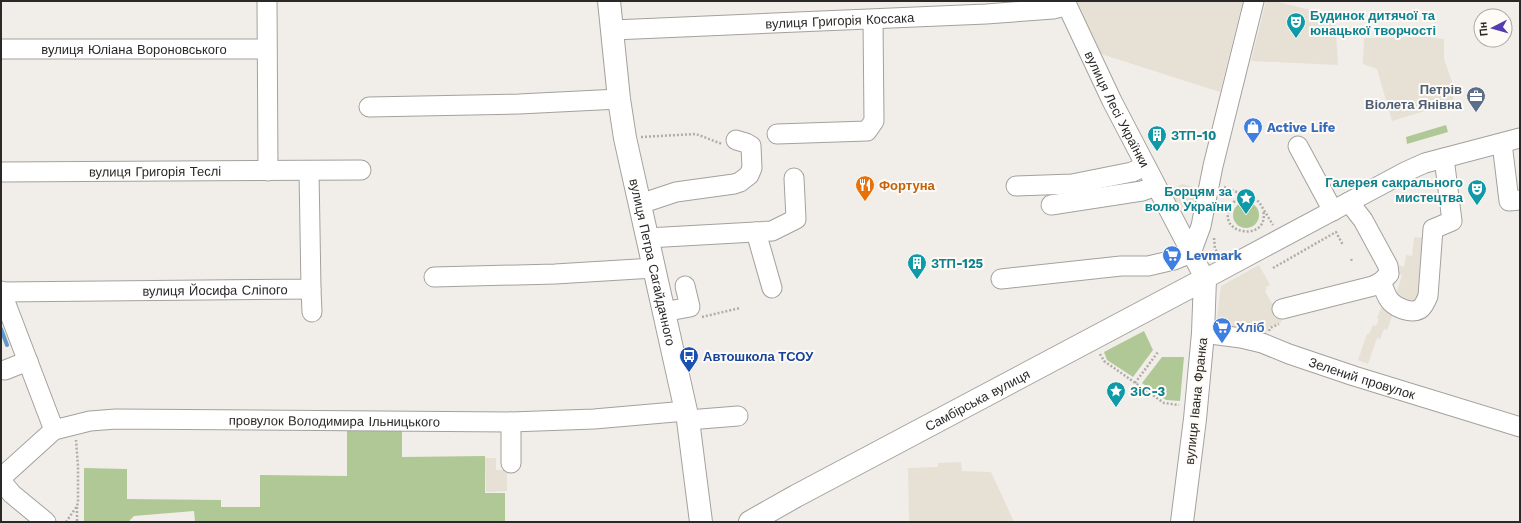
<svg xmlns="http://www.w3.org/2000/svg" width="1521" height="523" viewBox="0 0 1521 523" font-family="'Work Sans',sans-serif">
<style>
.built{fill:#e7e0d5}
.green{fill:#b0c896}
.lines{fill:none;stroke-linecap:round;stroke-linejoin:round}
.stream{stroke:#6498c7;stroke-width:4}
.minor-casing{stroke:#a4a19d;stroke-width:21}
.major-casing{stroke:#a4a19d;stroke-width:24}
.path{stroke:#b0ada9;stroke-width:2.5;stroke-dasharray:2 2;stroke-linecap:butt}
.minor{stroke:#fff;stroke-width:19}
.major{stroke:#fff;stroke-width:22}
.labels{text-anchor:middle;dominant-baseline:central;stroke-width:4;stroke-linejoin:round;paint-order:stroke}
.culture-label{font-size:13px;font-weight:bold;fill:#0d838f;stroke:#fefbf7;text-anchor:start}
.street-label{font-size:13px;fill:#2a2927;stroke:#fefbf7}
.service-label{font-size:13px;font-weight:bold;fill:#4e5e75;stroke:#fefbf7;text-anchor:end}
.shop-label{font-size:13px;font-weight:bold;fill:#366cbe;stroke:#fefbf7;text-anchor:start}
.food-label{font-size:13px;font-weight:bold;fill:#c56008;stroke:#fefbf7;text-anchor:start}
.transit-label{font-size:13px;font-weight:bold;fill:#164399;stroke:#fefbf7;text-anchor:start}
</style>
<rect width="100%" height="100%" fill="#f1eee9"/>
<!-- built -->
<g class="built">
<path d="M 1076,1 L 1243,1 L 1220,92 L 1101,54 Z"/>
<path d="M 1266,1 L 1274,1 L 1335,16 L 1338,65 L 1251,61 Z"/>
<path d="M 1428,37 L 1444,39 L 1444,59 L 1452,82 L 1454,105 L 1441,106 L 1392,121 L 1377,69 L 1363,64 L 1364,38 Z"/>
<path d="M 1183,184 L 1197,188 L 1193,205 L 1192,208 L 1185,210 L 1179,209 L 1168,190 Z"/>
<path d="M 1414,237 L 1426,238 L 1422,295 L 1416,306 L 1395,298 L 1402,275 L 1395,273 L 1398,265 L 1404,267 L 1406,255 L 1412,256 Z"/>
<path d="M 1259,265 L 1270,285 L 1266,287 L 1267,289 L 1265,291 L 1282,322 L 1269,327 L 1264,337 L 1215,330 L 1221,286 Z"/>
<path d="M 1383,303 L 1393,314 L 1387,330 L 1384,329 L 1380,339 L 1377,338 L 1368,364 L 1358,360 L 1367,334 L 1369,334 L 1373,325 L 1376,326 L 1379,319 L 1377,318 Z"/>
<path d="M 485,458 L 496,458 L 496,470 L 507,470 L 507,491 L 486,492 Z"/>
<path d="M 961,462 L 962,471 L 991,472 L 1014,522 L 909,522 L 908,468 L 938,467 L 938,463 Z"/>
</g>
<!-- green -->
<g class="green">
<path d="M 1446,125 L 1448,132 L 1407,144 L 1406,137 Z"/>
<circle cx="1246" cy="215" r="13"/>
<path d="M 1144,331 L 1153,350 L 1133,377 L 1107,360 L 1104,352 Z"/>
<path d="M 1162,357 L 1184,357 L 1180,401 L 1166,400 L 1142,383 Z"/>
<path d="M 347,431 L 402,431 L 402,457 L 485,456 L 485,493 L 505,493 L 505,522 L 195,522 L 194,511 L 134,516 L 128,522 L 84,522 L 84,468 L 127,469 L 127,499 L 221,500 L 221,507 L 260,507 L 260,475 L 347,476 Z"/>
</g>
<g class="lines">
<!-- stream -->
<path class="stream" d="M 1,329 L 7,345"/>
<defs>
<g id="minor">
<path d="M 267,1 L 268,171"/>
<path id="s1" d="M 1065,1 L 1112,101 L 1205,279 L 1407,171 L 1425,163 L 1520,138"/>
<path id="s2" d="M 613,30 L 986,14 L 1053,9 L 1066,6"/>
<path id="s3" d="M 1,49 L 267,49"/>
<path d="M 369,107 L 519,104 L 619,99"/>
<path d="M 777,134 L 867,131 L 874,121 L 873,20"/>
<path d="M 1502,143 L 1509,201 L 1520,200"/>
<path d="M 1298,146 L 1333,211"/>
<path id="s4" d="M 1,172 L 361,170"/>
<path d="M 1016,186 L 1072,184 L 1132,172 L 1145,166"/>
<path d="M 640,204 L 676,192 L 734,184 L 740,182 L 749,175 L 752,168 L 751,146 L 746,143 L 736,140"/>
<path d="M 1051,205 L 1142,191 L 1156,186"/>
<path d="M 756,232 L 772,288"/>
<path d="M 647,238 L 772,231 L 796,219 L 794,178"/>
<path d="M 434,277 L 555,274 L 654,268"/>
<path d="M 1001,279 L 1121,266 L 1148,266 L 1174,260 L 1191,253 L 1201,226 L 1213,166 L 1254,1"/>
<path d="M 1381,282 C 1384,288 1386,297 1391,302 C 1397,308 1411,314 1420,309 C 1424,306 1426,301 1428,296 L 1433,229 L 1452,221 L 1444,158"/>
<path d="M 311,289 L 312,312"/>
<path d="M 1,291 L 54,430"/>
<path id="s5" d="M 1,292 L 311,289 L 309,171"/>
<path d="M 1282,309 L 1373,286 L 1381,282 L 1389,274 L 1388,266 L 1363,220 L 1349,202"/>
<path d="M 663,312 L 690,307 L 685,286"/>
<path id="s6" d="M 1203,333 L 1241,338 L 1262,343 L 1289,354 L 1354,376 L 1520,427"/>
<path d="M 5,370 L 28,361"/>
<path d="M 688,420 L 738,416"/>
<path d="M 511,422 L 511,463"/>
<path id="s7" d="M 1,478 L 54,430 L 90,421 L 116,419 L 511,422 L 594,419 L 686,411"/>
<path d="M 1,481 L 12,494 L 46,522"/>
</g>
<g id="major">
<path id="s8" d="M 609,1 L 619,99 L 625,138 L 688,420 L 701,522"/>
<path id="s9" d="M 750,522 L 796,496 L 1205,279 L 1203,333 L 1195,419 L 1182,522"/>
</g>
</defs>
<!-- minor casing -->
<use href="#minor" class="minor-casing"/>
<!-- major casing -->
<use href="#major" class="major-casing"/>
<!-- path -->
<g class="path">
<path d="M 641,137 L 696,134 L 722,144"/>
<path d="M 1224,187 L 1255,199 L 1259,202 L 1273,225"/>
<path d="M 1246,197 C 1240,197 1234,200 1231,206 C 1214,235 1271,243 1263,210"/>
<path d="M 1214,238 L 1215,249 L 1218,253 L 1221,253"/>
<path d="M 1351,259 L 1352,261"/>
<path d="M 1273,268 L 1336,232 L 1343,245"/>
<path d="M 702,317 L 740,308"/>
<path d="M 1269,331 L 1270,328 L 1279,324"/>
<path d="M 1100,354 L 1104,361 L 1164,403 L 1179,405"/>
<path d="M 1135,383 L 1158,352"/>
<path d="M 77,507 L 77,522"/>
<path d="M 66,522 L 77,506 L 78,502 L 78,466 L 76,440"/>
</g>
<!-- minor -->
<use href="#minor" class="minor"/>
<!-- major -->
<use href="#major" class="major"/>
</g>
<!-- icons -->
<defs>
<symbol id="theatre-pin" viewBox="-11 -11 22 30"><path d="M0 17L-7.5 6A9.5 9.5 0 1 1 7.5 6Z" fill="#0f9aa8" stroke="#fefbf7"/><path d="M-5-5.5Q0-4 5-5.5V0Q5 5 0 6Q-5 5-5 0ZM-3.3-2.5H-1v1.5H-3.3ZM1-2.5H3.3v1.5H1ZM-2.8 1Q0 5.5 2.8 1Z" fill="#fff"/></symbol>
<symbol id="office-pin" viewBox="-11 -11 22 30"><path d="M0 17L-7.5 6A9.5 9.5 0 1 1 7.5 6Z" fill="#5c6f8a" stroke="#fefbf7"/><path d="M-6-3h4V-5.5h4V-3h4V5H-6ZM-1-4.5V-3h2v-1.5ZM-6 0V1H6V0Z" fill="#fff"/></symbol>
<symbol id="shop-pin" viewBox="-11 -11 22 30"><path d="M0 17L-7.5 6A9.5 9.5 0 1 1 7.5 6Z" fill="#3f7fe0" stroke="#fefbf7"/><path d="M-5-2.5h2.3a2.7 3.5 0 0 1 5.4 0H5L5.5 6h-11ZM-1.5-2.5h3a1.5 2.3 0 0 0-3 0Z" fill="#fff"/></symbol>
<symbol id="building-pin" viewBox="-11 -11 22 30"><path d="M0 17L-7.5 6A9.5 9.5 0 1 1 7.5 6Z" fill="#0f9aa8" stroke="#fefbf7"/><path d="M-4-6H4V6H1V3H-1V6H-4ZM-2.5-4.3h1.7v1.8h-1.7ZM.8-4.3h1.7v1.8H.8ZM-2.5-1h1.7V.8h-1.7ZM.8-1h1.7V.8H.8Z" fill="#fff"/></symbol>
<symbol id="restaurant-pin" viewBox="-11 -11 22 30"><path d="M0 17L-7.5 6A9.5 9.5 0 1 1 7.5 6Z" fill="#e8710a" stroke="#fefbf7"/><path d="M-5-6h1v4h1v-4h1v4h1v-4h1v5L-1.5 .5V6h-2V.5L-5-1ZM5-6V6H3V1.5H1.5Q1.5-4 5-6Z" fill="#fff"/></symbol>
<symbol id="sight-pin" viewBox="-11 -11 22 30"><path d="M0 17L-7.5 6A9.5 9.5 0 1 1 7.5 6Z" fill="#0f9aa8" stroke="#fefbf7"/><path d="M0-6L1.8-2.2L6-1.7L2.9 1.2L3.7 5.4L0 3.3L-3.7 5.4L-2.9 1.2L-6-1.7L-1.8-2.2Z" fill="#fff"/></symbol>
<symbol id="supermarket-pin" viewBox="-11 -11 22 30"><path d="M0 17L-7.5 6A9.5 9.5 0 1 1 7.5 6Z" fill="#3f7fe0" stroke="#fefbf7"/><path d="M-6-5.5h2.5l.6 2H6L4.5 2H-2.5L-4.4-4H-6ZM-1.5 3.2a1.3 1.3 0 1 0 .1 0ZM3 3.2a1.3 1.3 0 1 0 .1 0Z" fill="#fff"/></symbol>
<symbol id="bus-pin" viewBox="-11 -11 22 30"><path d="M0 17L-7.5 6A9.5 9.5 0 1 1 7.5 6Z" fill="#1a4fb4" stroke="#fefbf7"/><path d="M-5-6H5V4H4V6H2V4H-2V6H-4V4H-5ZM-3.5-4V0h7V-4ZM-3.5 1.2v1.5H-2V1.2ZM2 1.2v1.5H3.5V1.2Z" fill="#fff"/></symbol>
</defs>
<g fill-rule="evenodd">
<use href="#theatre-pin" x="1285" y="11" width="22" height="30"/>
<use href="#office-pin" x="1465" y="85" width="22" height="30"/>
<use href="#shop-pin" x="1242" y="116" width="22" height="30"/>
<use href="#building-pin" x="1146" y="124" width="22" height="30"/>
<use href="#restaurant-pin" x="854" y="174" width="22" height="30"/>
<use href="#theatre-pin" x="1466" y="178" width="22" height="30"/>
<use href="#sight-pin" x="1235" y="187" width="22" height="30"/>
<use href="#supermarket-pin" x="1161" y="244" width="22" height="30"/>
<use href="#building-pin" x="906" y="252" width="22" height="30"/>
<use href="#supermarket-pin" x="1211" y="316" width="22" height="30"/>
<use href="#bus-pin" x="678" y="345" width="22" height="30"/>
<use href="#sight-pin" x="1105" y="380" width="22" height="30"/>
</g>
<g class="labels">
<!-- culture labels -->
<g class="culture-label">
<text x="1310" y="15">Будинок дитячої та<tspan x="1310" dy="15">юнацької творчості</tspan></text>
<text x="1171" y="135">ЗТП-10</text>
<text x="1463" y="182" text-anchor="end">Галерея сакрального<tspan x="1463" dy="15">мистецтва</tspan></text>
<text x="1232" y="191" text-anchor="end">Борцям за<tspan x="1232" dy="15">волю України</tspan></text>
<text x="931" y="263">ЗТП-125</text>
<text x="1130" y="391">ЗіС-3</text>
</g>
<!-- street labels -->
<g class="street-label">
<text stroke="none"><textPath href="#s2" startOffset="227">вулиця Григорія Коссака</textPath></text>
<text stroke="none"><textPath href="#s3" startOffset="133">вулиця Юліана Вороновського</textPath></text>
<text stroke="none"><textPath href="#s1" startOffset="120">вулиця Лесі Українки</textPath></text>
<text stroke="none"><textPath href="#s4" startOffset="154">вулиця Григорія Теслі</textPath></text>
<text stroke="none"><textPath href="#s8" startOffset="265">вулиця Петра Сагайдачного</textPath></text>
<text stroke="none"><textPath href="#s5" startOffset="214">вулиця Йосифа Сліпого</textPath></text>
<text stroke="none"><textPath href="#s6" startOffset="166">Зелений провулок</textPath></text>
<text stroke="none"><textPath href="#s9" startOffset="258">Самбірська вулиця</textPath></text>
<text transform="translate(1196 401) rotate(-84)">вулиця Івана Франка</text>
<text stroke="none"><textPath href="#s7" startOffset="353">провулок Володимира Ільницького</textPath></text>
</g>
<!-- service labels -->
<g class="service-label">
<text x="1462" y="89">Петрів<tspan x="1462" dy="15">Віолета Янівна</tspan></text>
</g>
<!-- shop labels -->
<g class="shop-label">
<text x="1267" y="127">Active Life</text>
<text x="1186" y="255">Levmark</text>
<text x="1236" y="327">Хліб</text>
</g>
<!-- food labels -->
<g class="food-label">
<text x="879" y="185">Фортуна</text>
</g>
<!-- transit labels -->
<g class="transit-label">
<text x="703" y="356">Автошкола ТСОУ</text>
</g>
</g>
<!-- border -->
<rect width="1521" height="523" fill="none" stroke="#2a2927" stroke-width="4"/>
<!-- north arrow -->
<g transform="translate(1493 28) rotate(264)"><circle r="19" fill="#fefbf7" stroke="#a9a7a4"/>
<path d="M0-3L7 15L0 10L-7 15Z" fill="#553bb2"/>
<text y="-6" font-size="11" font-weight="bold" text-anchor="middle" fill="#2a2927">Пн</text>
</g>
</svg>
